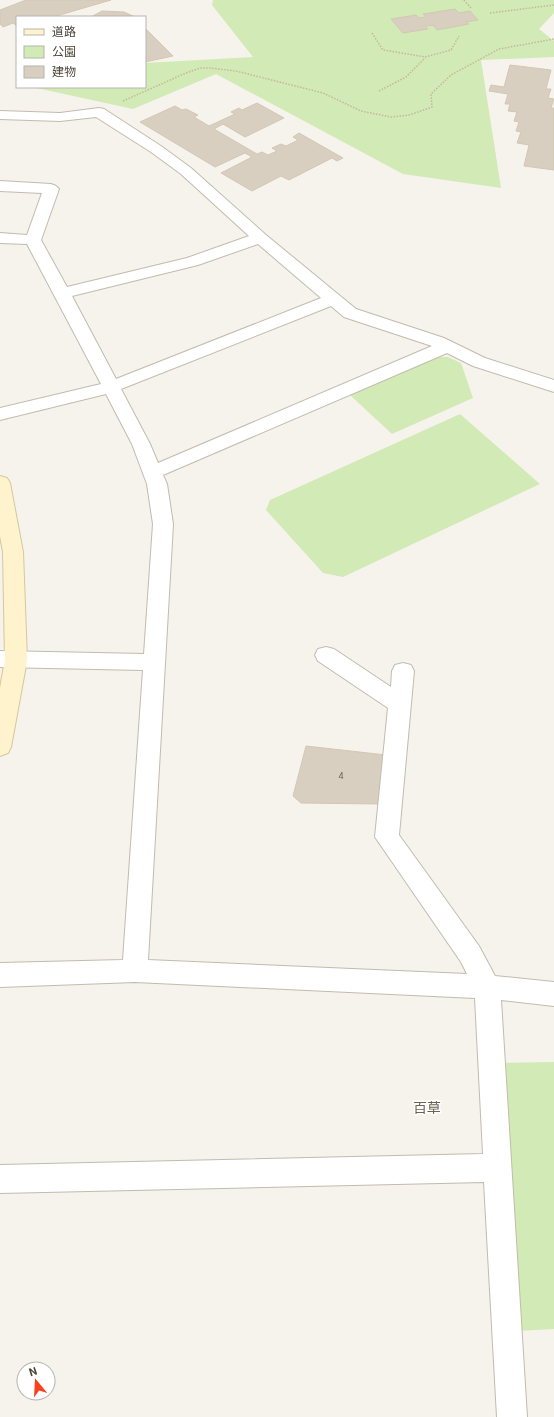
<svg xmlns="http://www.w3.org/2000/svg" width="554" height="1417" viewBox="0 0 554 1417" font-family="Roboto,'Noto Sans JP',sans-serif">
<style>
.green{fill:#d2eab5}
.building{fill:#d8cfc1;stroke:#d3c7b4}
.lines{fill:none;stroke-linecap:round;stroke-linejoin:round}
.street-casing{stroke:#c2bbae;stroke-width:2}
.secondary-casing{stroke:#d6c79b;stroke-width:2}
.path{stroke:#c4b79f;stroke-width:1.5;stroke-dasharray:1.5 1.5;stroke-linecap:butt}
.street{fill:#fff;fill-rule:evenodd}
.secondary{fill:#fff3cd;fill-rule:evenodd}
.labels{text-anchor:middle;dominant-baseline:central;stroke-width:3;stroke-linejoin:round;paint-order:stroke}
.number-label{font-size:9px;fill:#6e675b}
.near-neighbourhood-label{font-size:14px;fill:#6e6250;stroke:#fff}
</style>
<rect width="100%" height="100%" fill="#f6f3ec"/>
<!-- green -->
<g class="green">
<path d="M 213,0 L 554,0 L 554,13 L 539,29 L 554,41 L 554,57 L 481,60 L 501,188 L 403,174 L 216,74 L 133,109 L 32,87 L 145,87 L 145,63 L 253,57 L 212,5 Z"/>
<path d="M 436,357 L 448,357 L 461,363 L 473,398 L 392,434 L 350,395 Z"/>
<path d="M 460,414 L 540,484 L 343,577 L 323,573 L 266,510 L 270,500 Z"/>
<path d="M 554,1062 L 554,1329 L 517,1331 L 499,1063 Z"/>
</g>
<!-- building -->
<g class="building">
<path d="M 26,0 L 111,0 L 53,17 L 17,17 L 17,26 L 13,23 L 3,27 L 0,24 L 0,10 Z"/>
<path d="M 455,9 L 459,13 L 470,11 L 478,20 L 466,22 L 469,24 L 437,30 L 433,25 L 425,26 L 428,29 L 403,33 L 391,19 L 416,15 L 419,18 L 426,17 L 423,14 Z"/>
<path d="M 102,11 L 124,12 L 135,17 L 91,17 Z"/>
<path d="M 145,28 L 173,56 L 145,62 Z"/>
<path d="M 510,65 L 551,70 L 546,89 L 551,89 L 548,98 L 554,99 L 551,108 L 554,108 L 554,170 L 524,166 L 529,145 L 517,143 L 521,132 L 516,131 L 519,122 L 514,121 L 517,112 L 508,111 L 510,104 L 505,104 L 508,94 L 489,91 L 491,85 L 504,87 Z"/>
<path d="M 257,103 L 284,118 L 245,137 L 223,124 L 214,129 L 257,154 L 262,152 L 268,155 L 277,151 L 272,148 L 281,144 L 286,146 L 298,140 L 293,137 L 299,133 L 343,158 L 337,161 L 332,158 L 289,180 L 281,176 L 252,191 L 221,173 L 252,157 L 245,153 L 215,167 L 140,122 L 175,106 L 182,110 L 186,109 L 198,115 L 194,117 L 209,126 L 235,114 L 231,112 L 239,108 L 242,110 Z"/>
<path d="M 306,746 L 386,755 L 380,804 L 301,803 L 293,796 Z"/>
</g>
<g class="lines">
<defs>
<path id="street" d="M 99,108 L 104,109 L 161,146 L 191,168 L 266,235 L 356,309 L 444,338 L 485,358 L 554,380 L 554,392 L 473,366 L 447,353 L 163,475 L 167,484 L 173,524 L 148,960 L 467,974 L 461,962 L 375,837 L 388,708 L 318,661 L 315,655 L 318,649 L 326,647 L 334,649 L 391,687 L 392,671 L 395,665 L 403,663 L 411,665 L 414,671 L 399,835 L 479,946 L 495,976 L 554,982 L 554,1006 L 501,1000 L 527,1417 L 497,1417 L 484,1182 L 0,1193 L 0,1165 L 483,1154 L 475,998 L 135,982 L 0,987 L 0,963 L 123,960 L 143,670 L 0,667 L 0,651 L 144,654 L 153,524 L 147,484 L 132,444 L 106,394 L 0,420 L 0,408 L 101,384 L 27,244 L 0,243 L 0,233 L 27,235 L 42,193 L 0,191 L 0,181 L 51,184 L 56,186 L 59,189 L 41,240 L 67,287 L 187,258 L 249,236 L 181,174 L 151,152 L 96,117 L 60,121 L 0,119 L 0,111 L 60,113 ZM 258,244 L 321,298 L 116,379 L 72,296 L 198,265 ZM 331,306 L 344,317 L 432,346 L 158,463 L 150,444 L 121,389 Z"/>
<path id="secondary" d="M 0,476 L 7,478 L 10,483 L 23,552 L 27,660 L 11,747 L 8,753 L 0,756 L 0,688 L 5,660 L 3,552 L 0,536 Z"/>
</defs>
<!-- street casing -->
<use href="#street" class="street-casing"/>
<!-- secondary casing -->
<use href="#secondary" class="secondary-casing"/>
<!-- path -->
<g class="path">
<path d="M 464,0 L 471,8"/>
<path d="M 490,13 L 554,5"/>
<path d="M 372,33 L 383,50 L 425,57 L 451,50 L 459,36"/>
<path d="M 379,91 L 406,77 L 425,58"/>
<path d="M 123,101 L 186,73 L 200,68 L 210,68 L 236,71 L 323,93 L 361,111 L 391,117 L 409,115 L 432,107 L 431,94 L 451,75 L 499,49 L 554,39"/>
</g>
<!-- street -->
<use href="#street" class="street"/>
<!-- secondary -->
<use href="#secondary" class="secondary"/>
</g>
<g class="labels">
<!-- number labels -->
<g class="number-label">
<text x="341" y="776">4</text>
</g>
<!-- near-neighbourhood labels -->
<g class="near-neighbourhood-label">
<text x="427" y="1108">百草</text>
</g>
</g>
<!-- legend -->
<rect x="16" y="16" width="130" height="72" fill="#ffffff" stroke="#b7b4b0"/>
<rect x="24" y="29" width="20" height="6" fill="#fff3cd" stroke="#b7b4b0"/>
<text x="52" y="36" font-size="12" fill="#4b4439">道路</text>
<rect x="24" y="46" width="20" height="12" fill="#d2eab5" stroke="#b7b4b0"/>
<text x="52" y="56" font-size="12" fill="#4b4439">公園</text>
<rect x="24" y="66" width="20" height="12" fill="#d8cfc1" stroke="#b7b4b0"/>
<text x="52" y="76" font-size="12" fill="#4b4439">建物</text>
<!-- north arrow -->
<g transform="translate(36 1381) rotate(342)"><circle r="19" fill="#ffffff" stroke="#b7b4b0"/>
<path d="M0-3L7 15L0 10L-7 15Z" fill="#fc3f1d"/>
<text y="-6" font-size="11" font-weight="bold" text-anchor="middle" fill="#4b4439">N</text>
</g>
</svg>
